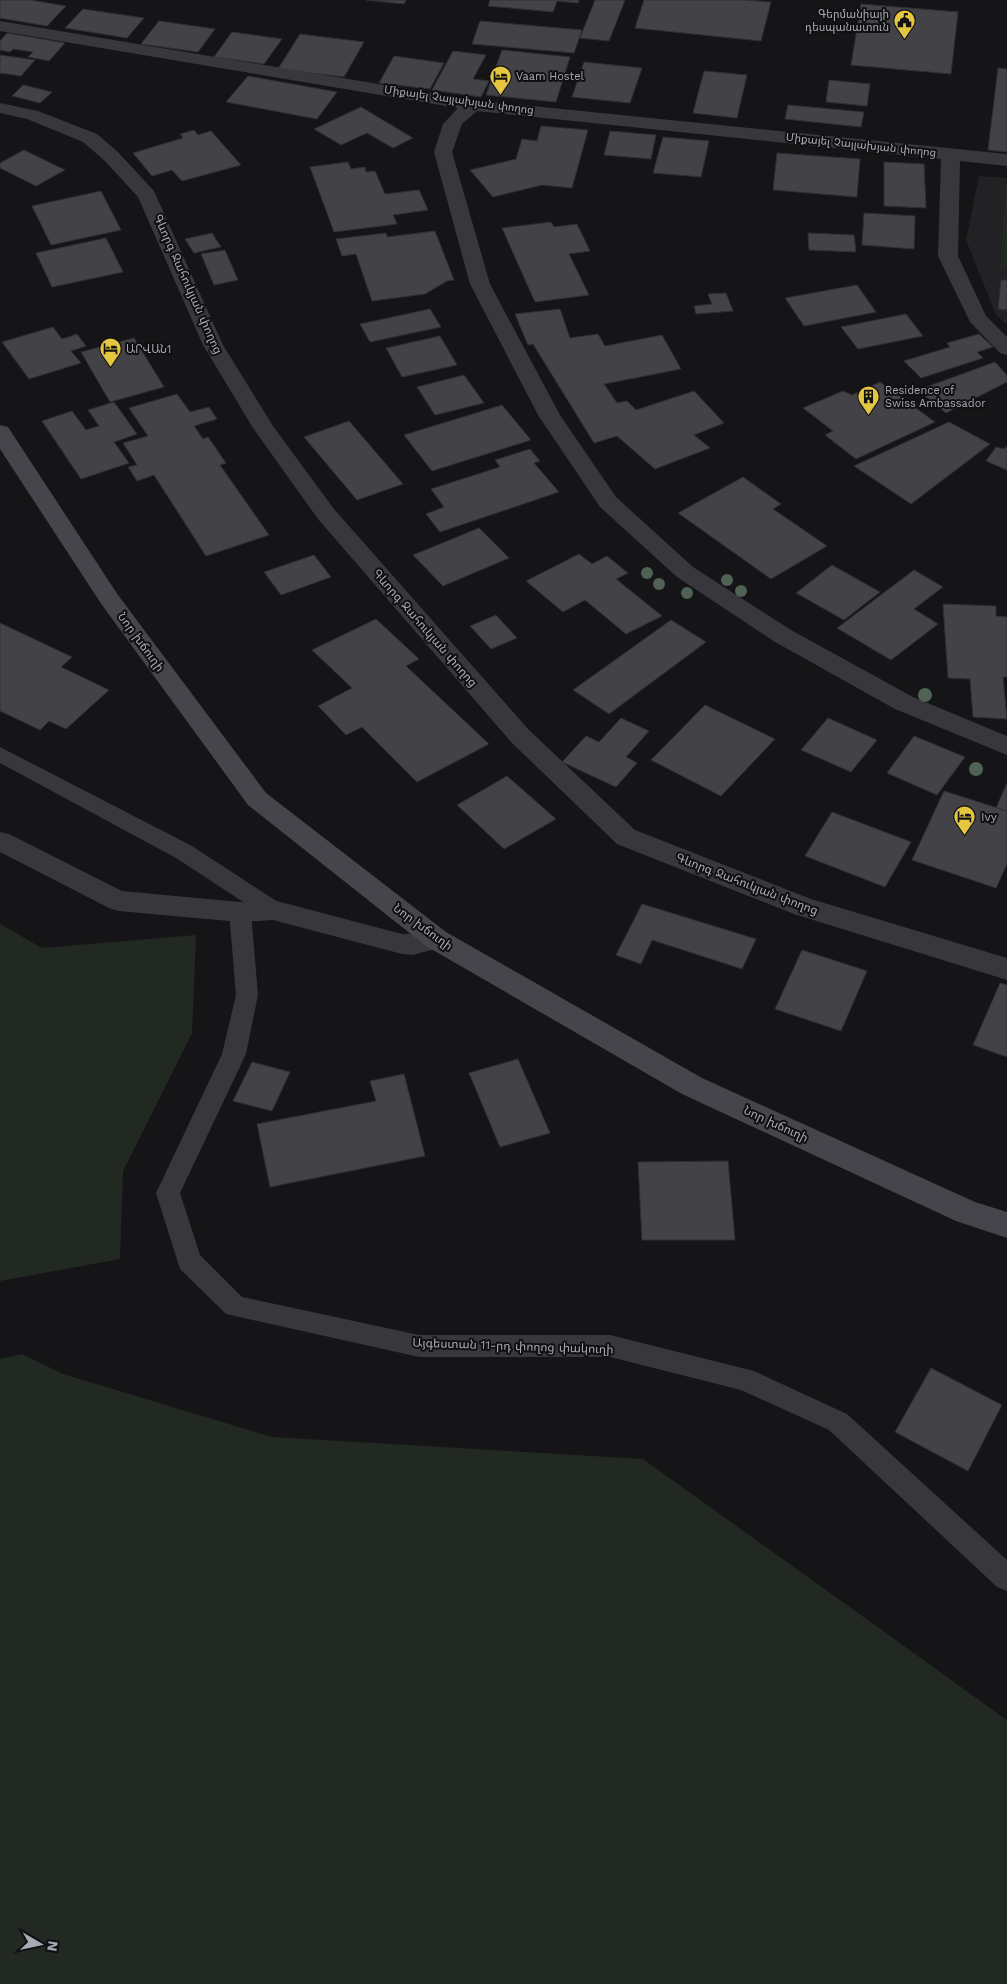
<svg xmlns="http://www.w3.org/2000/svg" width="1007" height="1984" viewBox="0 0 1007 1984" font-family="'Work Sans','Noto Sans Armenian',sans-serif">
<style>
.built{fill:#222124}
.green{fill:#222923}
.building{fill:#424247;stroke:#302f33}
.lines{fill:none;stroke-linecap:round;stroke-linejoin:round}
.service{fill:#37373c;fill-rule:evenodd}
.minor{fill:#37373c;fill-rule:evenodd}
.tertiary{fill:#37373c;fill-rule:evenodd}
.secondary{fill:#45454b;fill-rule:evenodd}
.tree{fill:#506155}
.labels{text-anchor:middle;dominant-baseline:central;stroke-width:4;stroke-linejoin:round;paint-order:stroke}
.far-poi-label{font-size:11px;fill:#a8aab6;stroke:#101012;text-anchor:start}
.far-street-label{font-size:11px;fill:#a8aab6;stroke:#101012}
.street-label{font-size:12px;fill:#a8aab6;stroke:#101012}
.poi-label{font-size:12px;fill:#a8aab6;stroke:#101012;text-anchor:start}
</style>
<rect width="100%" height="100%" fill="#151517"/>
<!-- built -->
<path class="built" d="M 979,176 L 1007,178 L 1007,324 L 996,315 L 966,240 Z"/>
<!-- green -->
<g class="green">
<path d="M 1006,183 L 1007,184 L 1007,268 L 1000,268 Z"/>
<path d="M 0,924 L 42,948 L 196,935 L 192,1033 L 123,1171 L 120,1259 L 0,1281 Z"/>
<path d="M 22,1354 L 63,1374 L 272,1437 L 643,1459 L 1007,1720 L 1007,1984 L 0,1984 L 0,1359 Z"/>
</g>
<!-- building -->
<g class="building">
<path d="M 0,0 L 30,0 L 66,6 L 47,26 L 0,18 Z"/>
<path d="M 366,0 L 406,0 L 404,4 Z"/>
<path d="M 490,0 L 579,0 L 578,3 L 557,1 L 553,12 L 488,6 Z"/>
<path d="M 595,0 L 625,0 L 609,41 L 580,38 Z"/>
<path d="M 644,0 L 746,0 L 771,2 L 761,41 L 635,28 Z"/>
<path d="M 861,4 L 958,12 L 951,74 L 851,65 Z"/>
<path d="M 83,9 L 144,18 L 127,38 L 65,28 Z"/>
<path d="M 159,21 L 215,29 L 198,52 L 141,44 Z"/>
<path d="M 480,21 L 582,30 L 574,53 L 472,44 Z"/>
<path d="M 232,32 L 282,39 L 264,64 L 214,57 Z"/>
<path d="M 7,33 L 65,43 L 49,61 L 28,57 L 33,52 L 13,49 L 10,52 L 0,50 L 0,41 Z"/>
<path d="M 300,34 L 364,42 L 344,77 L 278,69 Z"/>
<path d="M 502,50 L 570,57 L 556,102 L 486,95 Z"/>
<path d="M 453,51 L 486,55 L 473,79 L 489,81 L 481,97 L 432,90 Z"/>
<path d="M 0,55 L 35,60 L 21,76 L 0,73 Z"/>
<path d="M 394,56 L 444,63 L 430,89 L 379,83 Z"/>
<path d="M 584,62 L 642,68 L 630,103 L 572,97 Z"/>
<path d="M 998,68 L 1007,69 L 1007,152 L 988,150 Z"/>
<path d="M 704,71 L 747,75 L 737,118 L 693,113 Z"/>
<path d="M 248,76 L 337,92 L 317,119 L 226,102 Z"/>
<path d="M 829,80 L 870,84 L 867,106 L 826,102 Z"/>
<path d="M 23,85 L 52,92 L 40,103 L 12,96 Z"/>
<path d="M 788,105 L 864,112 L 861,127 L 785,119 Z"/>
<path d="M 361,107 L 413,138 L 393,148 L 367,133 L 341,145 L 314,129 Z"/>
<path d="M 541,126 L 588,130 L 572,188 L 542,185 L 493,197 L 470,170 L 516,159 L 522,139 L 537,141 Z"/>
<path d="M 194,130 L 198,135 L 211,131 L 241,165 L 182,181 L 172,170 L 152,176 L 133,153 L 183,138 L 180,134 Z"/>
<path d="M 610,131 L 656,135 L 651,159 L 604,155 Z"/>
<path d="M 663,137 L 709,141 L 701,177 L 653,173 Z"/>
<path d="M 24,150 L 65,170 L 36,186 L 0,168 L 0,163 Z"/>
<path d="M 777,153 L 860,159 L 857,197 L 773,190 Z"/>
<path d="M 348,162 L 351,169 L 365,167 L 366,172 L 375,171 L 385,194 L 419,190 L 428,210 L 393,215 L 397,224 L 334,232 L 310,167 Z"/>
<path d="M 884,162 L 924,164 L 926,208 L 884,206 Z"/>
<path d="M 101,191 L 121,230 L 51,245 L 32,206 Z"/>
<path d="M 864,213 L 915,216 L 914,249 L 862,245 Z"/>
<path d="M 551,222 L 554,227 L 577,224 L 590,251 L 569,254 L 589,295 L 535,302 L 502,228 Z"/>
<path d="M 435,231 L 454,280 L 447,281 L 425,294 L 372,301 L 356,254 L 342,256 L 336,239 L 386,233 L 387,237 Z"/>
<path d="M 212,233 L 221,247 L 194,253 L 185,239 Z"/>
<path d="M 808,233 L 854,235 L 856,252 L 809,250 Z"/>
<path d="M 106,238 L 123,272 L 52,287 L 36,253 Z"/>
<path d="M 225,250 L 238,280 L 214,285 L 201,254 Z"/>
<path d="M 1001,280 L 1007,280 L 1007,310 L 998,309 Z"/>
<path d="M 857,285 L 876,312 L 804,326 L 785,298 Z"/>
<path d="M 726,293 L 733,311 L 696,314 L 694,306 L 712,304 L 708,294 Z"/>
<path d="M 430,309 L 441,327 L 370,342 L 360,324 Z"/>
<path d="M 560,309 L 570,338 L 598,334 L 605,346 L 662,335 L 681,369 L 604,384 L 617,403 L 627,401 L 636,410 L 694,391 L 724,423 L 694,435 L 710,448 L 655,469 L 617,436 L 594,443 L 533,344 L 528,345 L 515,314 Z"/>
<path d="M 906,314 L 923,336 L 858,349 L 841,327 Z"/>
<path d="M 53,327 L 62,339 L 77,334 L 86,346 L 71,351 L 81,363 L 29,379 L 2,342 Z"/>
<path d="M 979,334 L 993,347 L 977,352 L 983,358 L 921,378 L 904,361 L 950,347 L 947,343 Z"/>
<path d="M 440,336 L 457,365 L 402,377 L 386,348 Z"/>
<path d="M 134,338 L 164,387 L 110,402 L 81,352 Z"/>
<path d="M 995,362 L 1007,375 L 1007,382 L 946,413 L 918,390 Z"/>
<path d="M 464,375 L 484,403 L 435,415 L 417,387 Z"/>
<path d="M 880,382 L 935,422 L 856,459 L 825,435 L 833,431 L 803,408 L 843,391 L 852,395 Z"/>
<path d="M 177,394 L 190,412 L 209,407 L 217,419 L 194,426 L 203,439 L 208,437 L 226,463 L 220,465 L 269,535 L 206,556 L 154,475 L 137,481 L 128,467 L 137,465 L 123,443 L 148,436 L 129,408 Z"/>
<path d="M 114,402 L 137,434 L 114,442 L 129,463 L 81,479 L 42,421 L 72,411 L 86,430 L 99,426 L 88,410 Z"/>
<path d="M 502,405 L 531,440 L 432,471 L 404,435 Z"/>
<path d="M 349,421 L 403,484 L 357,500 L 304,437 Z"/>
<path d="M 949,422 L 990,444 L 911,504 L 854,466 Z"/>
<path d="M 1007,446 L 1007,470 L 986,461 L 996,447 L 1004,449 Z"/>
<path d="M 530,449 L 540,461 L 534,463 L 559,492 L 440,532 L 426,514 L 444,507 L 431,489 L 500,467 L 495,460 Z"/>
<path d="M 743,477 L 781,504 L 773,509 L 827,546 L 771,579 L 678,513 Z"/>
<path d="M 479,528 L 509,558 L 443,586 L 413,555 Z"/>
<path d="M 579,554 L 592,564 L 607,556 L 628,573 L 616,579 L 662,616 L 626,634 L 585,600 L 563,612 L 526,581 Z"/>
<path d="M 314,555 L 331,577 L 281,595 L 264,572 Z"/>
<path d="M 832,565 L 880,592 L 844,620 L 796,593 Z"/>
<path d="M 914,570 L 943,587 L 914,609 L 938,624 L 891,660 L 837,628 Z"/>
<path d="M 943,604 L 996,606 L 996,616 L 1007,617 L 1007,677 L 1003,677 L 1007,719 L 973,717 L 970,679 L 948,678 Z"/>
<path d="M 496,615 L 517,638 L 491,649 L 470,626 Z"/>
<path d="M 376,619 L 419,659 L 406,666 L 489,744 L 417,782 L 362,727 L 346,735 L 318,706 L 352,688 L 312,650 Z"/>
<path d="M 671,620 L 706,642 L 609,714 L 573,690 Z"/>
<path d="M 0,623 L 72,657 L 61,667 L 109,690 L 66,729 L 49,721 L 40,730 L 0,711 Z"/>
<path d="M 705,705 L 775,739 L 721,796 L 651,760 Z"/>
<path d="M 621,718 L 649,731 L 626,757 L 637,763 L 616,787 L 562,762 L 586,736 L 599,742 Z"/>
<path d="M 828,718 L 877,740 L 851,772 L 801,750 Z"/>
<path d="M 914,736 L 965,757 L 937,795 L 887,773 Z"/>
<path d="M 507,776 L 556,819 L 504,849 L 457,805 Z"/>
<path d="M 1007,783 L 1007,811 L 996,808 Z"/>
<path d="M 944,791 L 1007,811 L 1007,864 L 996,888 L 912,860 Z"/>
<path d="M 832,812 L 911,842 L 885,887 L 805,856 Z"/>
<path d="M 642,904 L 756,939 L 742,969 L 652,940 L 641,964 L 616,955 Z"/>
<path d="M 802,950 L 867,971 L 841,1031 L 775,1009 Z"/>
<path d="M 1000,983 L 1007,985 L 1007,1057 L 973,1045 Z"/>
<path d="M 518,1059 L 550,1133 L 500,1147 L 469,1073 Z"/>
<path d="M 252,1062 L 290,1072 L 272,1111 L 233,1101 Z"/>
<path d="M 404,1074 L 425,1156 L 270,1187 L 257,1124 L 376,1101 L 370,1081 Z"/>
<path d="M 728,1161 L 735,1240 L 642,1240 L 638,1162 Z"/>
<path d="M 931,1368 L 1002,1405 L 968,1471 L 895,1432 Z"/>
</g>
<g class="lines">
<!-- service -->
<g class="service">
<path d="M 0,747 L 192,846 L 281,904 L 284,910 L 281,916 L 273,918 L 265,916 L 176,858 L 0,763 Z"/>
<path d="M 240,904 L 248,906 L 251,912 L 258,995 L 246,1054 L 180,1193 L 200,1255 L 242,1297 L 419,1335 L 610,1335 L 754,1371 L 847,1414 L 1007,1560 L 1007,1591 L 997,1587 L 829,1430 L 741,1390 L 610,1357 L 419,1357 L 226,1314 L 180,1269 L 156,1193 L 222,1054 L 236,995 L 229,912 L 232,906 Z"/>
</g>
<!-- minor -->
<g class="minor">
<path d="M 0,21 L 474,100 L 1007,154 L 1007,166 L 960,161 L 958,256 L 986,316 L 1007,337 L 1007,355 L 1000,353 L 970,322 L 938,256 L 941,159 L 477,111 L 462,124 L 452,152 L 490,284 L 560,415 L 616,497 L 693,567 L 791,630 L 913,697 L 1007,736 L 1007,755 L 895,709 L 775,642 L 677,577 L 600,507 L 538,415 L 470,284 L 434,152 L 443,124 L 458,108 L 0,31 Z"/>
<path d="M 0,103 L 38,111 L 97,134 L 118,152 L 154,191 L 223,345 L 273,426 L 334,509 L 529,730 L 635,830 L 811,899 L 1007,958 L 1007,980 L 794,914 L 617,844 L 511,742 L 318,519 L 253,428 L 203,345 L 138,197 L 104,160 L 83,142 L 27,119 L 0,113 Z"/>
</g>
<!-- tertiary -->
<path class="tertiary" d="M 0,832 L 9,834 L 122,891 L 240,902 L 273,900 L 402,934 C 417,935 431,927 446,932 L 449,939 L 446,946 L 413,955 L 402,954 L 273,920 L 240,922 L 118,911 L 109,908 L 0,852 Z"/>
<!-- secondary -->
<path class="secondary" d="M 0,425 L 8,427 L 118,595 L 266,793 L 446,932 L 702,1078 L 975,1202 L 1007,1212 L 1007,1238 L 956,1221 L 682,1094 L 426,946 L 248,805 L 102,605 L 0,449 Z"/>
</g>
<!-- trees -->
<g class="tree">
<circle cx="647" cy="573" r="6"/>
<circle cx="727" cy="580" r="6"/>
<circle cx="659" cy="584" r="6"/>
<circle cx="741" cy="591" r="6"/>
<circle cx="687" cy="593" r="6"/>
<circle cx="925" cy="695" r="7"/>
<circle cx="976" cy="769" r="7"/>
</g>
<!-- icons -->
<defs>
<symbol id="civic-pin" viewBox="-11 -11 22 30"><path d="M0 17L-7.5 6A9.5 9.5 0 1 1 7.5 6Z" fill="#e4c640" stroke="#101012"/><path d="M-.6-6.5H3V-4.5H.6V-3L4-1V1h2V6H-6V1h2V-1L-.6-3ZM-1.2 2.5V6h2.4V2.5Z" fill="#111"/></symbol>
<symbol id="hotel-pin" viewBox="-11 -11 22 30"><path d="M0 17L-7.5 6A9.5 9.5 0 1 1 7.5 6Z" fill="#e4c640" stroke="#101012"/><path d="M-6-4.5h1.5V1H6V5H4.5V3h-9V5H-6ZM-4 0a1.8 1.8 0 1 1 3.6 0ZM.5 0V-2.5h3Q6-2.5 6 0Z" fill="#111"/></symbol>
<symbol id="building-pin" viewBox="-11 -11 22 30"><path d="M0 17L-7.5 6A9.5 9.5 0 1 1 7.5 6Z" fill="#e4c640" stroke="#101012"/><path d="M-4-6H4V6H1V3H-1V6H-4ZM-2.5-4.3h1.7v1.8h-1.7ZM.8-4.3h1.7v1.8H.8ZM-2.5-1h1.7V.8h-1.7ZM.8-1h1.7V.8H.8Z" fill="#111"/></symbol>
</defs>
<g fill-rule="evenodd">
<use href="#civic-pin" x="892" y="8" width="25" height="34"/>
<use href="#hotel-pin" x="488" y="64" width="25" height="34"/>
<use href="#hotel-pin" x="98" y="336" width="25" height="34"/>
<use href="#building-pin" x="856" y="384" width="25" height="34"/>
<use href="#hotel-pin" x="952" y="804" width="25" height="34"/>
</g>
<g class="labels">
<!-- far-poi labels -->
<g class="far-poi-label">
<text x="889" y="14" text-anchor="end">Գերմանիայի<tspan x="889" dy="13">դեսպանատուն</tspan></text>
<text x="516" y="76">Vaam Hostel</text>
<text x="126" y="349">ԱՐՎԱՆ1</text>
<text x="885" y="390">Residence of<tspan x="885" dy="13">Swiss Ambassador</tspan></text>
</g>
<!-- far-street labels -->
<g class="far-street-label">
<text transform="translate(459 100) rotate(8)">Միքայել Չայլախյան փողոց</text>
<text transform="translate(861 145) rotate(6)">Միքայել Չայլախյան փողոց</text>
</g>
<!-- street labels -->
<g class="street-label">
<text transform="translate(188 284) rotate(66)">Գևորգ Ջահուկյան փողոց</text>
<text transform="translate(425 628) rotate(49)">Գևորգ Ջահուկյան փողոց</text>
<text transform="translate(141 642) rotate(54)">Նոր խճուղի</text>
<text transform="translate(747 884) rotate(21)">Գևորգ Ջահուկյան փողոց</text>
<text transform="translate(423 927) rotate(36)">Նոր խճուղի</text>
<text transform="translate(776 1124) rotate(25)">Նոր խճուղի</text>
<text transform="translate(513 1346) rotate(2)">Այգեստան 11-րդ փողոց փակուղի</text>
</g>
<!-- poi labels -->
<g class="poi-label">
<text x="981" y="817">Ivy</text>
</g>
</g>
<!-- north arrow -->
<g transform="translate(40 1944) rotate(99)" stroke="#101012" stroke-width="4" paint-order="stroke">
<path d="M0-4L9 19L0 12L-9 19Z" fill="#a8aab6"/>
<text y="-8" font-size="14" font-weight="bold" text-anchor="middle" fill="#a8aab6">N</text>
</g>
</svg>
